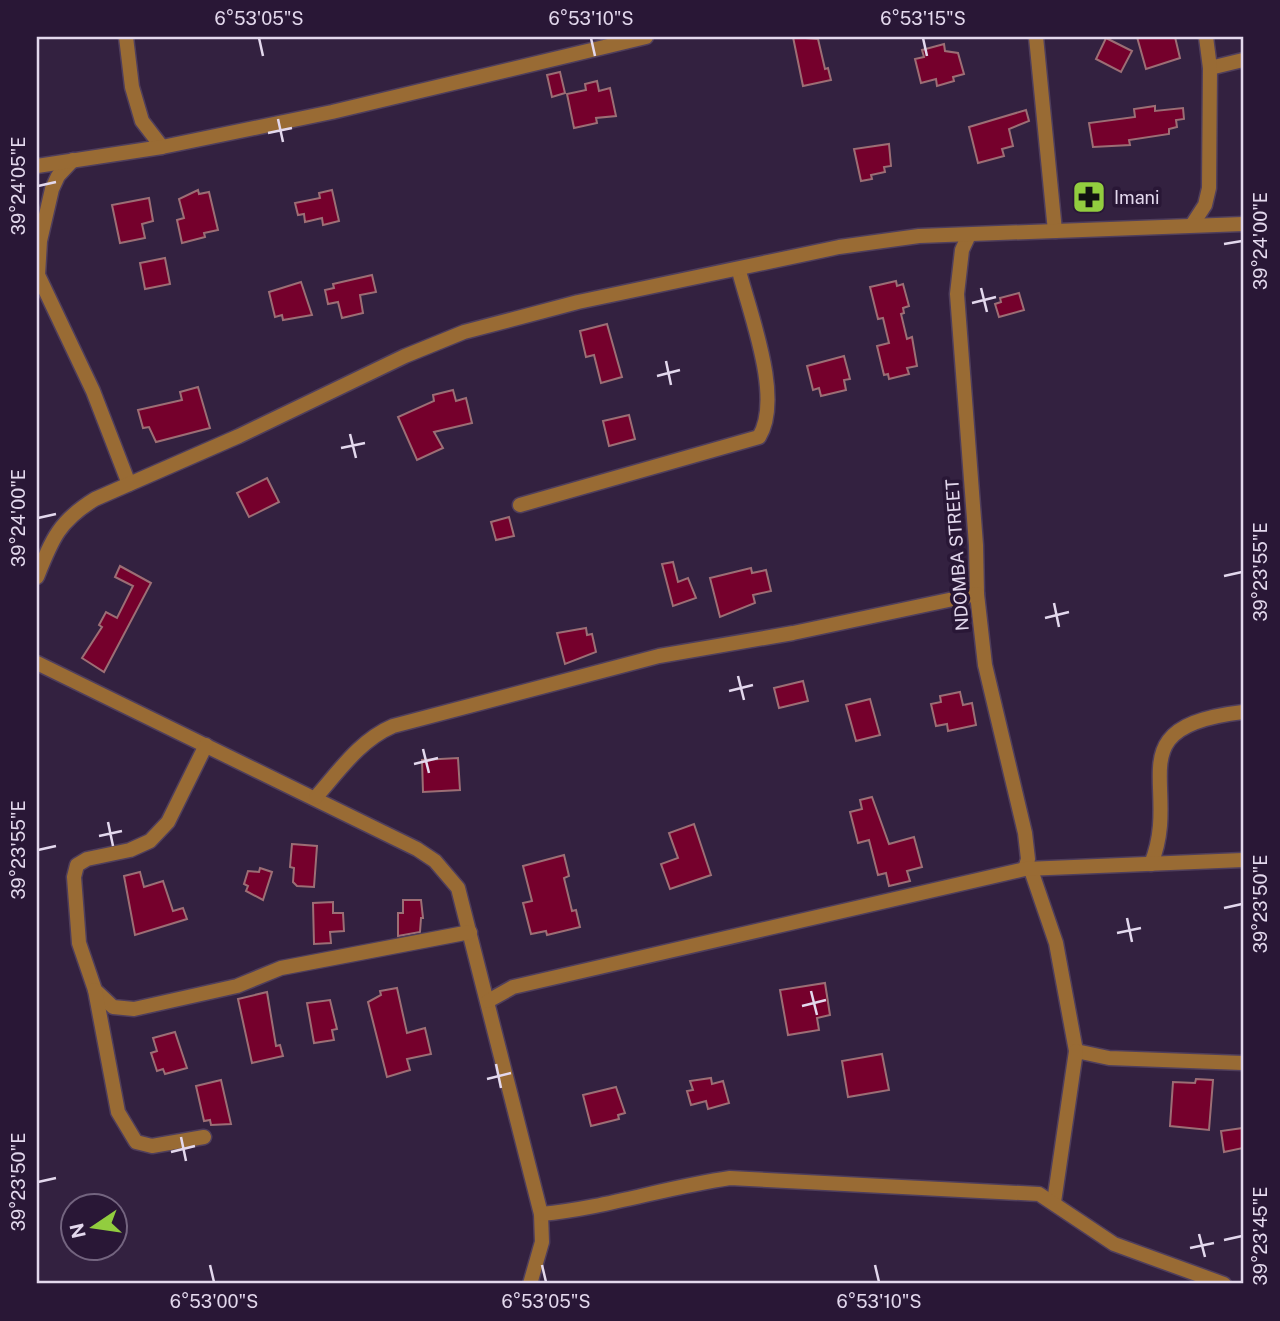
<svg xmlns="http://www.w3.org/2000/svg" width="1280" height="1321" viewBox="0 0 1280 1321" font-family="'Public Sans',sans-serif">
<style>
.building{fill:#75002c;stroke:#9c6e75;stroke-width:2}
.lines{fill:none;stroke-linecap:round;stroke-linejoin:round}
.minor-casing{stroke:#4f3e5c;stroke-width:17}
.minor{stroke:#996b34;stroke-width:14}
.ticks{fill:none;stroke:#e3d8ed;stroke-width:2.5}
.labels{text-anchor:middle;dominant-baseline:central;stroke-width:7;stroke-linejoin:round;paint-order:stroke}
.poi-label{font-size:18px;fill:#e3d8ed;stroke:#291736;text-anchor:start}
.street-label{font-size:18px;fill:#e3d8ed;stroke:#291736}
.neatline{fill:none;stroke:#e3d8ed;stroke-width:2.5}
.ticks-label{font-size:18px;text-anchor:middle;fill:#e3d8ed}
</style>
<rect width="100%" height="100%" fill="#332140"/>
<!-- building -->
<g class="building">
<path d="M 793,37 L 818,39 L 825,69 L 828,68 L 831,80 L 803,86 Z"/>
<path d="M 1137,37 L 1175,37 L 1180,58 L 1146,69 Z"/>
<path d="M 1106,38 L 1132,51 L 1121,72 L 1096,59 Z"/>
<path d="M 944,44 L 945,51 L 958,53 L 964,74 L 953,77 L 954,81 L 937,86 L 936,79 L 921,83 L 915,59 L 924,57 L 922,50 Z"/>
<path d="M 560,72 L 565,93 L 552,97 L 547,75 Z"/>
<path d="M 597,81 L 599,91 L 610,88 L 616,116 L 596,118 L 597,123 L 574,128 L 567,94 L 586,90 L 585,84 Z"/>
<path d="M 1155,106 L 1155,111 L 1183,108 L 1184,119 L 1176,120 L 1177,127 L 1169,129 L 1169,134 L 1129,140 L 1130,145 L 1093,147 L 1089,123 L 1135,117 L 1134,109 Z"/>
<path d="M 1026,110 L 1029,121 L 1009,129 L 1013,146 L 1002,149 L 1004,156 L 978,163 L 969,127 Z"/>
<path d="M 889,144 L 891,166 L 884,167 L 885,172 L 871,175 L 872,179 L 861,181 L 854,149 Z"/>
<path d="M 198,190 L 199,194 L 209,192 L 218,230 L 204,233 L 205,237 L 182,243 L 177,220 L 184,218 L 179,199 Z"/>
<path d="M 332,190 L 339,221 L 323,225 L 322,218 L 305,222 L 304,214 L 298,215 L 295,203 L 320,198 L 319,193 Z"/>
<path d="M 149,198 L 153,221 L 142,224 L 145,238 L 120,243 L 112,205 Z"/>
<path d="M 165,258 L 170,284 L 145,289 L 140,263 Z"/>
<path d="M 372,275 L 376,292 L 360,295 L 363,313 L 342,318 L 338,302 L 328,304 L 325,290 L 334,288 L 333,284 Z"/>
<path d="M 896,281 L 897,286 L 903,284 L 909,306 L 903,308 L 904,313 L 901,314 L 907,339 L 912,337 L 917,366 L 907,368 L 909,374 L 889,379 L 888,374 L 884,375 L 877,346 L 889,343 L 883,318 L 878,319 L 870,287 Z"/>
<path d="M 301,282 L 312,315 L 283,320 L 282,315 L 275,317 L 269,292 Z"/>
<path d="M 1019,293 L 1024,310 L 999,317 L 995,304 L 1001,302 L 1000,298 Z"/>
<path d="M 607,324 L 622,377 L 601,383 L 594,355 L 586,357 L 580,331 Z"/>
<path d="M 844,356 L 850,379 L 844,380 L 846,390 L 821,396 L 819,388 L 813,390 L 807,366 Z"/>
<path d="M 198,387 L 210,428 L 156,442 L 149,427 L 143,428 L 138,410 L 182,400 L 180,392 Z"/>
<path d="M 453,390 L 456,401 L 466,398 L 472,423 L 434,432 L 443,448 L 417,460 L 398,417 L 434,401 L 433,395 Z"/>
<path d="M 629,415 L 635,439 L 609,446 L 603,421 Z"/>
<path d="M 267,478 L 279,502 L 249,517 L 237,493 Z"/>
<path d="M 509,517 L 514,536 L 496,540 L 491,522 Z"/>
<path d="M 673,562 L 678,582 L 688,578 L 696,598 L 673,606 L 662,564 Z"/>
<path d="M 120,566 L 151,583 L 104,672 L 82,658 L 102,627 L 99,625 L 106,612 L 117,618 L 133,586 L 115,577 Z"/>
<path d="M 751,568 L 752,573 L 766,570 L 771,591 L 753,595 L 755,603 L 720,617 L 710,578 Z"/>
<path d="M 586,628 L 587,635 L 592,634 L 596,652 L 565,664 L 557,633 Z"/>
<path d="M 803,681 L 808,701 L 779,708 L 774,688 Z"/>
<path d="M 960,692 L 963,705 L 972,703 L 976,725 L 948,731 L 947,724 L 936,726 L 931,704 L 941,702 L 940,696 Z"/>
<path d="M 870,699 L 880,735 L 856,741 L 846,705 Z"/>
<path d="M 458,758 L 460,790 L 423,792 L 422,760 Z"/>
<path d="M 872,797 L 889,844 L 914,837 L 922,867 L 907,871 L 910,881 L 889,886 L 886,873 L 878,875 L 869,840 L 858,843 L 850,812 L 862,809 L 860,800 Z"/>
<path d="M 694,824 L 711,875 L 670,889 L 661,864 L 678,858 L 669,833 Z"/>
<path d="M 292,844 L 317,846 L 314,887 L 297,886 L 293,882 L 294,868 L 290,867 Z"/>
<path d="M 564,855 L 569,876 L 564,878 L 572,911 L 576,910 L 580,927 L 547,935 L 546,931 L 531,934 L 523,903 L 532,901 L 523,866 Z"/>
<path d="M 260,868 L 272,872 L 263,900 L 246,891 L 248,886 L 244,884 L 248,871 L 259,872 Z"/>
<path d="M 140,872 L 144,887 L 163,881 L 173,911 L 183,908 L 187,919 L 135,935 L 124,876 Z"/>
<path d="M 403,900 L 421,900 L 423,918 L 421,918 L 420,932 L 398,936 L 398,913 L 403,913 Z"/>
<path d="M 333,902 L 333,913 L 343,913 L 344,931 L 330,932 L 331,943 L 314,944 L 313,903 Z"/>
<path d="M 825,983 L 830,1015 L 817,1018 L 819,1030 L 788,1035 L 780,990 Z"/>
<path d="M 397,988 L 407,1033 L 425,1028 L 431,1054 L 407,1059 L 410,1070 L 387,1077 L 368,1002 L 381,995 L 380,991 Z"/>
<path d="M 267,992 L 276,1046 L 280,1045 L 283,1056 L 252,1063 L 238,999 Z"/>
<path d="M 330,1000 L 337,1029 L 332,1030 L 334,1040 L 314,1043 L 307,1003 Z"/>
<path d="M 175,1032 L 187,1068 L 165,1074 L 163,1069 L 157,1071 L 151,1053 L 157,1051 L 153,1038 Z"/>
<path d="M 882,1054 L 889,1090 L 848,1097 L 842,1061 Z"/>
<path d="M 711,1078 L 712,1084 L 723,1081 L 729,1103 L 708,1109 L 706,1101 L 691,1105 L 687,1091 L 693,1090 L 690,1081 Z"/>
<path d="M 1196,1079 L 1213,1080 L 1209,1130 L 1170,1126 L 1173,1082 L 1195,1083 Z"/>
<path d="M 221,1080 L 231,1124 L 211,1125 L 210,1120 L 204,1121 L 196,1086 Z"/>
<path d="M 616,1087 L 625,1113 L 618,1115 L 619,1119 L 591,1126 L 583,1095 Z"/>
<path d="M 1243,1128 L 1243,1148 L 1224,1152 L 1221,1131 Z"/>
</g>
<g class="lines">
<defs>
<g id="minor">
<path d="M 126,37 L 132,87 L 142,121 L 162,147"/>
<path d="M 1036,37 L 1055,231"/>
<path d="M 1210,68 L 1243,60"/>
<path d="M 73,160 L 58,176 L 52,189 L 40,241 L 38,275 L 93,391 L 129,484"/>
<path d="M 37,166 L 162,147 L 332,112 L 646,37"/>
<path d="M 1192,225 L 1205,205 L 1209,188 L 1210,68 L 1206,37"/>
<path d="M 969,235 L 962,250 L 957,294 L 976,545 L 977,594 L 985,665 L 1025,833 L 1028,859 L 1025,869"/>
<path d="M 520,505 L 759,437 C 783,398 750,314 739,271"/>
<path d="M 37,577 C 52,539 59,521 95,499 L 239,436 L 405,356 L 464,332 L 578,302 L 839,247 L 919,236 L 1243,224"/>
<path d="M 37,663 L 417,849 L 435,861 L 458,888 L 541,1214 L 542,1242 L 530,1284"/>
<path d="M 206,745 L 168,822 L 150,841 L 130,850 L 87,859 L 77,865 L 74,877 L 79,943 L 95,990 L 113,1007 L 134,1009 L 237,986 L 281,968 L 470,932"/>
<path d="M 316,797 C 339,771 360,740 393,726 L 659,656 L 793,633 L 977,594"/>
<path d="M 1151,864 C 1183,786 1113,727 1243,712"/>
<path d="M 1031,870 L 1056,943 L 1076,1051 L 1109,1058 L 1243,1063"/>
<path d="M 95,990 L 118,1112 L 136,1142 L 152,1146 L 204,1137"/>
<path d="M 488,1001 L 513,987 L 1025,869 L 1243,860"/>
<path d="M 1054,1202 L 1076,1051"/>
<path d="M 541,1214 C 606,1208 666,1187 730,1178 L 1039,1194 L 1114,1244 L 1224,1284"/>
</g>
</defs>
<!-- minor casing -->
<use href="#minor" class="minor-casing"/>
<!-- minor -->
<use href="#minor" class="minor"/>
</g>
<!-- ticks -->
<path class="ticks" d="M 259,38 L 263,56M 591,38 L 595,56M 923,38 L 927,56M 278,119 L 283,142M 268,133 L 292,128M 38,186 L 56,182M 1224,244 L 1242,241M 981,288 L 987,312M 972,303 L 996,297M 666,361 L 671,385M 657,376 L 680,370M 350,434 L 356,458M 341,448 L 365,443M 38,518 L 56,514M 1224,576 L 1242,572M 1054,603 L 1059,627M 1045,618 L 1069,612M 738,676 L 744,700M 729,691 L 753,685M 423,749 L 429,773M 414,764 L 438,758M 108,822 L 113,846M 99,836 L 122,831M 38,850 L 56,846M 1224,908 L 1242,904M 1127,918 L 1132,942M 1117,933 L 1141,928M 811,991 L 817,1015M 802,1006 L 826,1000M 496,1064 L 501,1088M 487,1079 L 511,1073M 181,1137 L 186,1161M 171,1152 L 195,1146M 38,1182 L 56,1178M 1199,1234 L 1205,1257M 1224,1240 L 1242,1236M 1190,1248 L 1214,1243M 210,1265 L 214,1282M 542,1265 L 546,1282M 875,1265 L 879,1282"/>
<!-- icons -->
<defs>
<symbol id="pharmacy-square" viewBox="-11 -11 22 22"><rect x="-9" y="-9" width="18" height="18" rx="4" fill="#92cd3f" stroke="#291736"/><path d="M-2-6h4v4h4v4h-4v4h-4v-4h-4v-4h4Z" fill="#111"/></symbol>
</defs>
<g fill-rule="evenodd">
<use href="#pharmacy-square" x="1070" y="178" width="38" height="38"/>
</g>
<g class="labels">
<!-- poi labels -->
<g class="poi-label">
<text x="1114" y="197">Imani</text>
</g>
<!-- street labels -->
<g class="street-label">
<text transform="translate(957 555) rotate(-94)">NDOMBA STREET</text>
</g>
</g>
<!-- border -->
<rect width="1280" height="1321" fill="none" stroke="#291736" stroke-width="77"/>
<!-- north arrow -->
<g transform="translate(94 1227) rotate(257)"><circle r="33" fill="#291736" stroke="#73647f" stroke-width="2"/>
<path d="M0-5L12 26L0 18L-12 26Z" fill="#92cd3f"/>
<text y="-10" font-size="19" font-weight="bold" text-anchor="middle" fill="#e3d8ed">N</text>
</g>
<rect x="38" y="38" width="1204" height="1244" class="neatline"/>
<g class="ticks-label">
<text x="259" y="25">6°53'05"S</text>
<text x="591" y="25">6°53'10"S</text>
<text x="923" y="25">6°53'15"S</text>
<text transform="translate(19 186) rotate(-90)" y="6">39°24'05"E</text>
<text transform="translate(1261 241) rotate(-90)" y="6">39°24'00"E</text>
<text transform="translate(19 518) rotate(-90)" y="6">39°24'00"E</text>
<text transform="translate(1261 572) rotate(-90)" y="6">39°23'55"E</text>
<text transform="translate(19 850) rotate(-90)" y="6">39°23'55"E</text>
<text transform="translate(1261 904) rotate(-90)" y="6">39°23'50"E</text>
<text transform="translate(19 1182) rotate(-90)" y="6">39°23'50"E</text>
<text transform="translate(1261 1236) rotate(-90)" y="6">39°23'45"E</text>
<text x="214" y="1308">6°53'00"S</text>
<text x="546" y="1308">6°53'05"S</text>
<text x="879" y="1308">6°53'10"S</text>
</g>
</svg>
